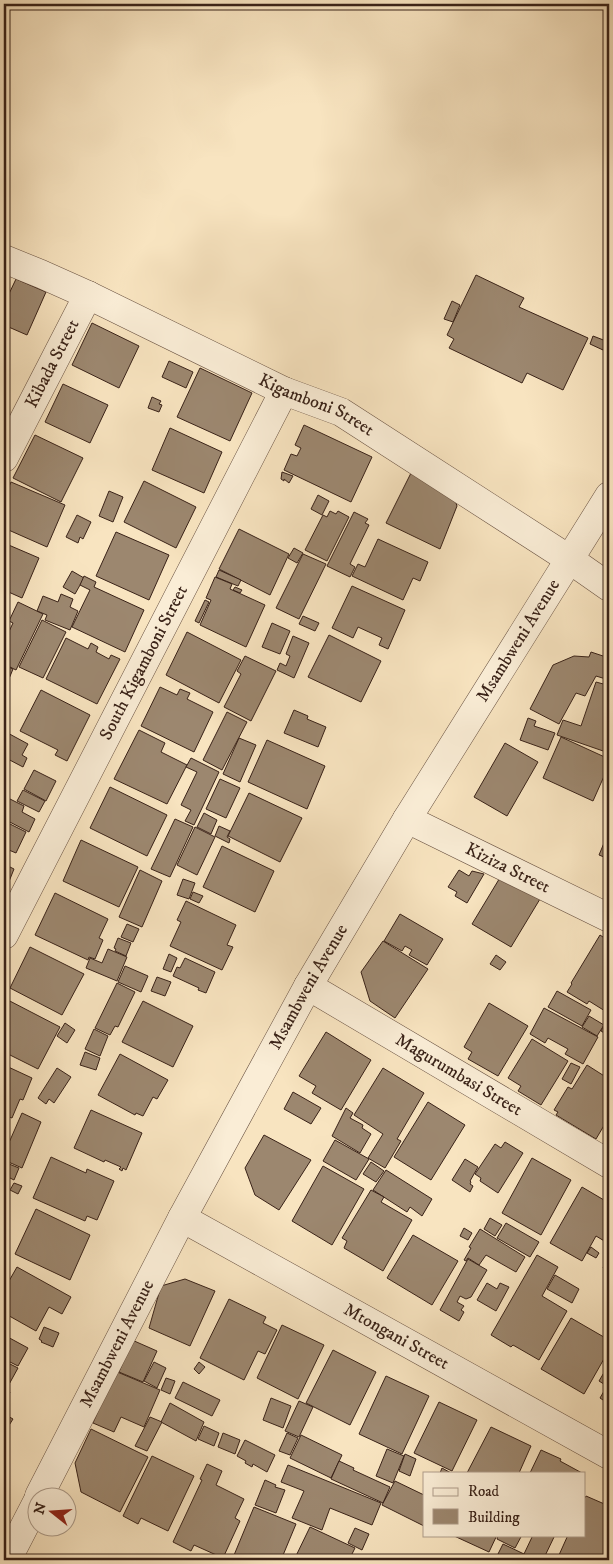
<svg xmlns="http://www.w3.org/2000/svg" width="613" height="1564" viewBox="0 0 613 1564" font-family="'IM FELL DW Pica',serif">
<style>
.building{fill:#9c876f;stroke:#392218}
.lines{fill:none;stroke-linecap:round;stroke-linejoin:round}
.street-casing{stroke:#695242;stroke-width:29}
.street{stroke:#faedd6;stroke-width:28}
.labels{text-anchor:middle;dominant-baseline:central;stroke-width:5;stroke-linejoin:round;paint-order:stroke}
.street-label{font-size:18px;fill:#392218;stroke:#faedd6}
</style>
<rect width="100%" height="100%" fill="#f8e4c0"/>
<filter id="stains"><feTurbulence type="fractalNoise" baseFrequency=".004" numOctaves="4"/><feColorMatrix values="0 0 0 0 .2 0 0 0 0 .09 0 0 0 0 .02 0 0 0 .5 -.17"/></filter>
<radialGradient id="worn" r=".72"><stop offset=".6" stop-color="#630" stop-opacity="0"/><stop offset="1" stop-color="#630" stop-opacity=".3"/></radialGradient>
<!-- building -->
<g class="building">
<path d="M 476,275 L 524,298 L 519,307 L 588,338 L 563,390 L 527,373 L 522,383 L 449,348 L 454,339 L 447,335 Z"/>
<path d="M 16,279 L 46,292 L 27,335 L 4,325 L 4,296 L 7,298 Z"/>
<path d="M 452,301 L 460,305 L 453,322 L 444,319 Z"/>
<path d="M 92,323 L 139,346 L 119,388 L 72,365 Z"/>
<path d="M 593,336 L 606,341 L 603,350 L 590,344 Z"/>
<path d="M 169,361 L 193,372 L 186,388 L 162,377 Z"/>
<path d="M 200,368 L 252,393 L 230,441 L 177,417 Z"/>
<path d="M 63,384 L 108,405 L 90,443 L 45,422 Z"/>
<path d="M 152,397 L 161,401 L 159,404 L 162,405 L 159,412 L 148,408 Z"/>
<path d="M 304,425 L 372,457 L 351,502 L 284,470 L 291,454 L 297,456 L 301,448 L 295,445 Z"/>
<path d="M 170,428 L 222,452 L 204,493 L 152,470 Z"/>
<path d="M 35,435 L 83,458 L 61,502 L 13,478 Z"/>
<path d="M 412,471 L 452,491 L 457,506 L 440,549 L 386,523 Z"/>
<path d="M 282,472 L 293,476 L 289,483 L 284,479 L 284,481 L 281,479 Z"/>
<path d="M 144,481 L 196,507 L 176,548 L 124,522 Z"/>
<path d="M 11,482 L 65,505 L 47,547 L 4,528 L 4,498 Z"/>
<path d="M 109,491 L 123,497 L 113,522 L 99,516 Z"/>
<path d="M 318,495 L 329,501 L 322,515 L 311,509 Z"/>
<path d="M 330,511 L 336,514 L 338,511 L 349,517 L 327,561 L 305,550 L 323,515 L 327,517 Z"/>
<path d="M 354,512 L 368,519 L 365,523 L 369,525 L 350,564 L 355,567 L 350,577 L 327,566 Z"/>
<path d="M 77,515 L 91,522 L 83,539 L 80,537 L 78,543 L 66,537 Z"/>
<path d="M 239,529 L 289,554 L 270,595 L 219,569 Z"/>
<path d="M 116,532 L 169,555 L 149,600 L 96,576 Z"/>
<path d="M 378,539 L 428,562 L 420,581 L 413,578 L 403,600 L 352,576 L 358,564 L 365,567 Z"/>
<path d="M 4,543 L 39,558 L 22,598 L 4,590 Z"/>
<path d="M 294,548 L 303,553 L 297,563 L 288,558 Z"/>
<path d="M 303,554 L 326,564 L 299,619 L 276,608 Z"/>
<path d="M 219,570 L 241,580 L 238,586 L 216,577 Z"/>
<path d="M 72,571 L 84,578 L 75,594 L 63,587 Z"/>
<path d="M 84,576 L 96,582 L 94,587 L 144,610 L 125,652 L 72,627 L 90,590 L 80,585 Z"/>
<path d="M 215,577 L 232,584 L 230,589 L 265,605 L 246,647 L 200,625 L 211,600 L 206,598 Z"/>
<path d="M 352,586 L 405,610 L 388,649 L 379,645 L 382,638 L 358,627 L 353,638 L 332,628 Z"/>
<path d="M 235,587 L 242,590 L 240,593 L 233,590 Z"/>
<path d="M 61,594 L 73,599 L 70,607 L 78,611 L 70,630 L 45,620 L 47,615 L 37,611 L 43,596 L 58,602 Z"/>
<path d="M 205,600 L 209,602 L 199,623 L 195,621 Z"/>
<path d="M 18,602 L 43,614 L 16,670 L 4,664 L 4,642 L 13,623 L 9,621 Z"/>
<path d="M 4,611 L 9,613 L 4,624 Z"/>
<path d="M 303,616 L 319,623 L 315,631 L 299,624 Z"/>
<path d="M 42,620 L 66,632 L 43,678 L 19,667 Z"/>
<path d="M 272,623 L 290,631 L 280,654 L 262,647 Z"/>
<path d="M 187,632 L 241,660 L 219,703 L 166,675 Z"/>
<path d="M 329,635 L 381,661 L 361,702 L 308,677 Z"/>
<path d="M 293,636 L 309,643 L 294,678 L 277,670 L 280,663 L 286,666 L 290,656 L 286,654 Z"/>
<path d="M 66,638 L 88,649 L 91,643 L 98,647 L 96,652 L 109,659 L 111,655 L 120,659 L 97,704 L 46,679 Z"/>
<path d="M 591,652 L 609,658 L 609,680 L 596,676 L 585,696 L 576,693 L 559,724 L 530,709 L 553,665 L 574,656 L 589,657 Z"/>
<path d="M 245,656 L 276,671 L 251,721 L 224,707 L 241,674 L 237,671 Z"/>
<path d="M 4,665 L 13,669 L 6,686 L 4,685 Z"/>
<path d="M 596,682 L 607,685 L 608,682 L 609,683 L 609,743 L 606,752 L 557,735 L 563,720 L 581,726 Z"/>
<path d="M 160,687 L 177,695 L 180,689 L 190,693 L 187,699 L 213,712 L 194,752 L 141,726 Z"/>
<path d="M 41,690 L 90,715 L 67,761 L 55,755 L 58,750 L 20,731 Z"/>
<path d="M 294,710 L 308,716 L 307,719 L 326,727 L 318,747 L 284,733 Z"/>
<path d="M 227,712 L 247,722 L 222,770 L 203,760 Z"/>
<path d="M 528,718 L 536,721 L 534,726 L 555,733 L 548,750 L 520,740 Z"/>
<path d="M 139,730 L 165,743 L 161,752 L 187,765 L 167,804 L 114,779 Z"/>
<path d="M 4,731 L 28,744 L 22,755 L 27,758 L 23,767 L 4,757 Z"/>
<path d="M 561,737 L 609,759 L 609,765 L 593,801 L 543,778 Z"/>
<path d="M 239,738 L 256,745 L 240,782 L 223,774 Z"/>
<path d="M 267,740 L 325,766 L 307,809 L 248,782 Z"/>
<path d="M 505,743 L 538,762 L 507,816 L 474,797 Z"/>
<path d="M 191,758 L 219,772 L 194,825 L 185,821 L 191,810 L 181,805 L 197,772 L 186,767 Z"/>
<path d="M 34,770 L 56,781 L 46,801 L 24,789 Z"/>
<path d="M 220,779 L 240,788 L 226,818 L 206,809 Z"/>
<path d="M 110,787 L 167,815 L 147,856 L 90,828 Z"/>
<path d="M 23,790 L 45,801 L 39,812 L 17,801 Z"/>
<path d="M 249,793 L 302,818 L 280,862 L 228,836 Z"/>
<path d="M 4,796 L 24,806 L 22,812 L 35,819 L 29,832 L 4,819 Z"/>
<path d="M 204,813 L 217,820 L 211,834 L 197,827 Z"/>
<path d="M 175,819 L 193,827 L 170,877 L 151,869 Z"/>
<path d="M 4,821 L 26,832 L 16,853 L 4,848 Z"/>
<path d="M 219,826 L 230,831 L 227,837 L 230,839 L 229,843 L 215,836 Z"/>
<path d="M 195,827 L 215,837 L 197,875 L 177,865 Z"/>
<path d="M 609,831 L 609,859 L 599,855 Z"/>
<path d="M 81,840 L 138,867 L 119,907 L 63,881 Z"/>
<path d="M 222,846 L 274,871 L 255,912 L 203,887 Z"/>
<path d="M 4,864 L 14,869 L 4,894 Z"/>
<path d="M 140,870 L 162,881 L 142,927 L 119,917 Z"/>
<path d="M 459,870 L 469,876 L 472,871 L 484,874 L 467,903 L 455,896 L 457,892 L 448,887 Z"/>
<path d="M 501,876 L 540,899 L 511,947 L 472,924 Z"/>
<path d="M 183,879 L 195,883 L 189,899 L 177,895 Z"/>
<path d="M 193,892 L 203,896 L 199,903 L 190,899 Z"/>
<path d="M 55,893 L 108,919 L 99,938 L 103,940 L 95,959 L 89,957 L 88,960 L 35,935 Z"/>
<path d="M 186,901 L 236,925 L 227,945 L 233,947 L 222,970 L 170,946 L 181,922 L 177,920 Z"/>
<path d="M 400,914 L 443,939 L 427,965 L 409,955 L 412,950 L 405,946 L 402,951 L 384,941 Z"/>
<path d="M 127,924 L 139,929 L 133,942 L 121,937 Z"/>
<path d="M 600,935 L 609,941 L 609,1005 L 605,1011 L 589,1001 L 587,1004 L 567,992 L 572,984 L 571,983 Z"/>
<path d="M 118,938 L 131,943 L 126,956 L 115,951 L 116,949 L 114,948 Z"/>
<path d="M 383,941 L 428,969 L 395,1018 L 370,1001 L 361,972 Z"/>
<path d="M 30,947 L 84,974 L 62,1015 L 10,988 Z"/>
<path d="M 108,949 L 127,957 L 117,981 L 86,968 L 90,958 L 102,963 Z"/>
<path d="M 169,954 L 177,958 L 171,972 L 163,969 Z"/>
<path d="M 496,955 L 506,962 L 500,970 L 490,964 Z"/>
<path d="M 185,958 L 215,972 L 206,993 L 198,990 L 199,988 L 173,976 L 177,967 L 180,968 Z"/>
<path d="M 125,966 L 148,976 L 141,992 L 118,982 Z"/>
<path d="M 157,977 L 171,982 L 165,996 L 151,991 Z"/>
<path d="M 117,983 L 135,992 L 118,1027 L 115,1026 L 110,1035 L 95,1028 Z"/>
<path d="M 557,991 L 591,1010 L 582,1026 L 548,1007 Z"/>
<path d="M 4,998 L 60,1027 L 38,1069 L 4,1052 Z"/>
<path d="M 143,1001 L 193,1026 L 173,1067 L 122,1042 Z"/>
<path d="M 489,1003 L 528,1026 L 498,1076 L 468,1059 L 472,1052 L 464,1047 Z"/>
<path d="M 544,1008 L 598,1037 L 583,1064 L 565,1054 L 568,1049 L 548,1038 L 545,1043 L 530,1034 Z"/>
<path d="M 589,1016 L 604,1025 L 597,1036 L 582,1027 Z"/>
<path d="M 607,1019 L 609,1020 L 609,1036 L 601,1031 Z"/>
<path d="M 65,1023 L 75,1030 L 67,1043 L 57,1036 Z"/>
<path d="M 94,1029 L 108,1036 L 100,1056 L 85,1049 Z"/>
<path d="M 326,1032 L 371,1060 L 341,1110 L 312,1093 L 316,1086 L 299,1076 Z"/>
<path d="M 532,1039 L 568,1061 L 541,1105 L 518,1091 L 521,1086 L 508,1078 Z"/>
<path d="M 85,1052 L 100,1058 L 96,1070 L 80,1065 Z"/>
<path d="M 120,1054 L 168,1080 L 157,1099 L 153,1097 L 143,1116 L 136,1113 L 135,1115 L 98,1095 Z"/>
<path d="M 571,1063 L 580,1067 L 571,1084 L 562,1079 Z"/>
<path d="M 4,1065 L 32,1078 L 23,1100 L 20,1099 L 12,1118 L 4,1115 Z"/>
<path d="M 587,1065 L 609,1079 L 609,1117 L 596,1139 L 556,1115 L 558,1112 L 554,1110 L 568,1087 L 572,1089 Z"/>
<path d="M 57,1068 L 71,1077 L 54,1103 L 49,1099 L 46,1104 L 38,1098 Z"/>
<path d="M 383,1068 L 424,1093 L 397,1139 L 401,1141 L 385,1168 L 368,1158 L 383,1134 L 354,1115 Z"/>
<path d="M 293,1092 L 321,1108 L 311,1124 L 284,1109 Z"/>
<path d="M 428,1102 L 465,1125 L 431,1180 L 394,1157 Z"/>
<path d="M 346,1108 L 353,1113 L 350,1118 L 363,1125 L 362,1128 L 371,1134 L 360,1153 L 332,1136 Z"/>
<path d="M 91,1110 L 142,1133 L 126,1170 L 123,1168 L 122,1171 L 119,1169 L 121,1167 L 105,1160 L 104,1162 L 74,1148 Z"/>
<path d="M 22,1113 L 41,1122 L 22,1168 L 4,1160 L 4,1154 Z"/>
<path d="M 264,1135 L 311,1160 L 279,1210 L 255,1195 L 245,1168 Z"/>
<path d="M 335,1140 L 369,1159 L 356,1180 L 323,1161 Z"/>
<path d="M 505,1142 L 523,1153 L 498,1193 L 480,1181 L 481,1178 L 475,1174 L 495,1144 L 501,1148 Z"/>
<path d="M 51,1157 L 86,1173 L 87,1169 L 114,1181 L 97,1220 L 87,1216 L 85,1221 L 33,1198 Z"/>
<path d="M 532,1158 L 571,1180 L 541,1235 L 502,1213 Z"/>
<path d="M 465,1159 L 478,1167 L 470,1181 L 471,1182 L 470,1184 L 473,1186 L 470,1192 L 452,1180 Z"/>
<path d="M 4,1162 L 19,1168 L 14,1180 L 4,1175 Z"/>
<path d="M 371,1162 L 384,1171 L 376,1182 L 363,1174 Z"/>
<path d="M 323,1166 L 364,1189 L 332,1245 L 292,1221 Z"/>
<path d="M 386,1170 L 432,1199 L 422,1216 L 410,1207 L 407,1212 L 373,1190 Z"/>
<path d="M 14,1183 L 22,1186 L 18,1194 L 10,1190 Z"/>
<path d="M 582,1187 L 609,1203 L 609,1238 L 606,1242 L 596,1236 L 582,1261 L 550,1243 Z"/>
<path d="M 371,1190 L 384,1197 L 381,1202 L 412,1220 L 383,1271 L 344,1248 L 347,1241 L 342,1238 Z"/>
<path d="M 4,1194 L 9,1196 L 4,1207 Z"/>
<path d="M 36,1209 L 90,1235 L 70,1280 L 15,1254 Z"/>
<path d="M 490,1218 L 502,1225 L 495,1236 L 484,1229 Z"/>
<path d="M 506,1223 L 539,1242 L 530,1257 L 497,1238 Z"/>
<path d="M 464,1228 L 472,1233 L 468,1240 L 460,1236 Z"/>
<path d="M 480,1229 L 525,1257 L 516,1272 L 486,1255 L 479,1265 L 468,1258 L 466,1261 L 464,1260 L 471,1248 L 469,1247 Z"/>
<path d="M 413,1235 L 458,1261 L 432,1305 L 387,1278 Z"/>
<path d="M 591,1247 L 599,1253 L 596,1258 L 587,1253 Z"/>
<path d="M 537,1255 L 558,1267 L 542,1296 L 567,1311 L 539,1360 L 513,1345 L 511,1347 L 491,1335 Z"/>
<path d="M 609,1257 L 609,1272 L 603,1268 Z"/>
<path d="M 468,1259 L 487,1270 L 471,1297 L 466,1299 L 460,1296 L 457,1302 L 464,1306 L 461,1310 L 464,1312 L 459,1321 L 440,1310 Z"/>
<path d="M 17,1267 L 71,1297 L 62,1314 L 49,1307 L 36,1331 L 4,1313 L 4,1288 L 5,1288 Z"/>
<path d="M 555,1275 L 579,1289 L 572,1303 L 547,1289 Z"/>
<path d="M 185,1279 L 215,1291 L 190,1346 L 149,1328 L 161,1286 Z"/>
<path d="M 487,1283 L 497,1289 L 500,1283 L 509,1287 L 496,1311 L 477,1300 Z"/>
<path d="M 229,1299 L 266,1317 L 263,1323 L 277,1330 L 265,1354 L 258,1351 L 244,1380 L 200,1358 Z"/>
<path d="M 571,1318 L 609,1340 L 609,1350 L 584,1394 L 541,1369 Z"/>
<path d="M 282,1325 L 324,1345 L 298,1399 L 257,1378 Z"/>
<path d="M 44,1327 L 59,1333 L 53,1347 L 41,1342 L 42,1341 L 39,1339 Z"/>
<path d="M 4,1335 L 28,1348 L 18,1366 L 4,1359 Z"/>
<path d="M 132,1340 L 157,1351 L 143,1382 L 119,1372 Z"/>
<path d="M 333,1350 L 376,1372 L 350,1425 L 306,1403 Z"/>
<path d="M 4,1361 L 18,1368 L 7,1388 L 4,1386 Z"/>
<path d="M 154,1362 L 166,1368 L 157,1388 L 144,1381 Z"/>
<path d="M 199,1362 L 205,1367 L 199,1374 L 194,1369 Z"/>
<path d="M 609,1364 L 609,1404 L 600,1398 L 607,1386 L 599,1381 Z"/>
<path d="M 115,1371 L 160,1390 L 144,1427 L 121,1417 L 114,1432 L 93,1423 Z"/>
<path d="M 386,1376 L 429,1396 L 402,1454 L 359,1434 Z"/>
<path d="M 166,1378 L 175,1381 L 170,1394 L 161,1390 Z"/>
<path d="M 183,1382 L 220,1400 L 212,1416 L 175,1398 Z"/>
<path d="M 4,1388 L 10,1392 L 4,1404 Z"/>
<path d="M 271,1398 L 291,1406 L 283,1428 L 263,1420 Z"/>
<path d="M 299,1401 L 313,1407 L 299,1437 L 285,1431 Z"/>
<path d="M 439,1402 L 477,1420 L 452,1471 L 414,1453 Z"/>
<path d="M 170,1403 L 204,1422 L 196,1441 L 161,1422 Z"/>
<path d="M 6,1415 L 13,1419 L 8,1427 L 4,1425 L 4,1419 Z"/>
<path d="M 150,1417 L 162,1422 L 147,1451 L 135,1446 Z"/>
<path d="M 204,1426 L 219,1433 L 214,1446 L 198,1439 Z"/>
<path d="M 491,1427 L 531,1446 L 519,1473 L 467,1473 Z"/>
<path d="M 91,1429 L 148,1457 L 120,1512 L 81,1492 L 75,1463 Z"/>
<path d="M 223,1433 L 240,1440 L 235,1454 L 218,1447 Z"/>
<path d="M 287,1433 L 298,1438 L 290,1455 L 279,1451 Z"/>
<path d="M 301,1435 L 342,1455 L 331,1478 L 290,1458 Z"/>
<path d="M 245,1440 L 275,1455 L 267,1472 L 253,1464 L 252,1467 L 245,1463 L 246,1461 L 237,1456 Z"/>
<path d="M 387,1449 L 404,1456 L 393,1483 L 376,1476 Z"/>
<path d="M 541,1450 L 561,1459 L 560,1461 L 582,1473 L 530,1473 Z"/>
<path d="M 405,1454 L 416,1459 L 410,1476 L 399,1471 Z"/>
<path d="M 152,1456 L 194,1476 L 168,1531 L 141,1518 L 138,1524 L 123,1516 Z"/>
<path d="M 339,1461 L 354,1468 L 353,1470 L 390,1487 L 383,1503 L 331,1479 Z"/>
<path d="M 207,1464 L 222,1471 L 216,1485 L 244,1499 L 235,1518 L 240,1521 L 223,1558 L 194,1545 L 191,1551 L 173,1542 L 202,1480 L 200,1479 Z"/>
<path d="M 288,1465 L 381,1503 L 372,1525 L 330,1508 L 322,1530 L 292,1518 L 304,1491 L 281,1482 Z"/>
<path d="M 442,1468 L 451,1473 L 440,1473 Z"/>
<path d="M 265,1480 L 276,1485 L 275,1487 L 285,1490 L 276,1513 L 255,1505 Z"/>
<path d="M 395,1481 L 424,1495 L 424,1526 L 382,1505 Z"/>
<path d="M 586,1496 L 609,1506 L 609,1560 L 570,1560 L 559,1555 L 568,1535 L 584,1535 L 584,1499 Z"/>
<path d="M 254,1507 L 296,1524 L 281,1560 L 232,1560 Z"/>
<path d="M 310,1527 L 355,1548 L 349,1560 L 294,1560 Z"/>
<path d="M 355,1528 L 369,1534 L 362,1550 L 348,1543 Z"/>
<path d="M 452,1535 L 497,1535 L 489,1552 Z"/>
<path d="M 498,1535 L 522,1535 L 515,1548 L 497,1539 Z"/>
<path d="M 533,1535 L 555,1535 L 543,1560 L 495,1560 L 503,1544 L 524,1554 Z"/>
</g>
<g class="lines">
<defs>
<g id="street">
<path id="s1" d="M 4,259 L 41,274 L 88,295 L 284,391 L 341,412 L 569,559 L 609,587"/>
<path id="s2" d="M 4,458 L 88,295"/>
<path id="s3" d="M 407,819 L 609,918"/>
<path id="s4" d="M 4,935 L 284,391"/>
<path id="s5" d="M 308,986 L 609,1164"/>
<path id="s6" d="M 182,1218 L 609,1455"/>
<path id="s7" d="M 39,1496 L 182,1218 L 308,986 L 407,819 L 609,496"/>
<path d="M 7,1560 L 38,1500"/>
</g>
</defs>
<!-- street casing -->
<use href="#street" class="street-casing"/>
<!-- street -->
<use href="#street" class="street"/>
</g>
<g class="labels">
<!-- street labels -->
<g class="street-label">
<text stroke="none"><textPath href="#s2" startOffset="106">Kibada Street</textPath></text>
<text stroke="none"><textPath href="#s1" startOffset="345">Kigamboni Street</textPath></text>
<text stroke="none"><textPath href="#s7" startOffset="981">Msambweni Avenue</textPath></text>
<text stroke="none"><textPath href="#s4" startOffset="306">South Kigamboni Street</textPath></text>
<text stroke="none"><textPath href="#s3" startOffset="112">Kiziza Street</textPath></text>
<text stroke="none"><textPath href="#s7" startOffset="576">Msambweni Avenue</textPath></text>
<text stroke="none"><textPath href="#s5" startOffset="175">Magurumbasi Street</textPath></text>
<text stroke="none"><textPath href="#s6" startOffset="245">Mtongani Street</textPath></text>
<text stroke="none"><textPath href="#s7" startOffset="171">Msambweni Avenue</textPath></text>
</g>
</g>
<!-- margin -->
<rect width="613" height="1564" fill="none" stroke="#f8e4c0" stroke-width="20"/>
<rect x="5" y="5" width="603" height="1554" fill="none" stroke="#392218" stroke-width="2.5"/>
<rect x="10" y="10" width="593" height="1544" fill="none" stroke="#392218"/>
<!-- legend -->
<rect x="423" y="1472" width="162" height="65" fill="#faedd6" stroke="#ad9c8a"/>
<rect x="433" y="1488" width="25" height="8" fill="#faedd6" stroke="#ad9c8a"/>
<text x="468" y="1496" font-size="15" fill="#392218">Road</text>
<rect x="433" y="1509" width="25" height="15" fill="#9c876f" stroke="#ad9c8a"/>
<text x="468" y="1522" font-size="15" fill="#392218">Building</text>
<!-- north arrow -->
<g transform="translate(52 1512) rotate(287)"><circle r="24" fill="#faedd6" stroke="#ad9c8a"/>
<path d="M0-4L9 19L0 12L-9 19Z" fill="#8f2418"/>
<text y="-8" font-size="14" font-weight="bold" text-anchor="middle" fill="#392218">N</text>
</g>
<rect width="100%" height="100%" filter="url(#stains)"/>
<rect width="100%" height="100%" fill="url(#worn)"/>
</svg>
